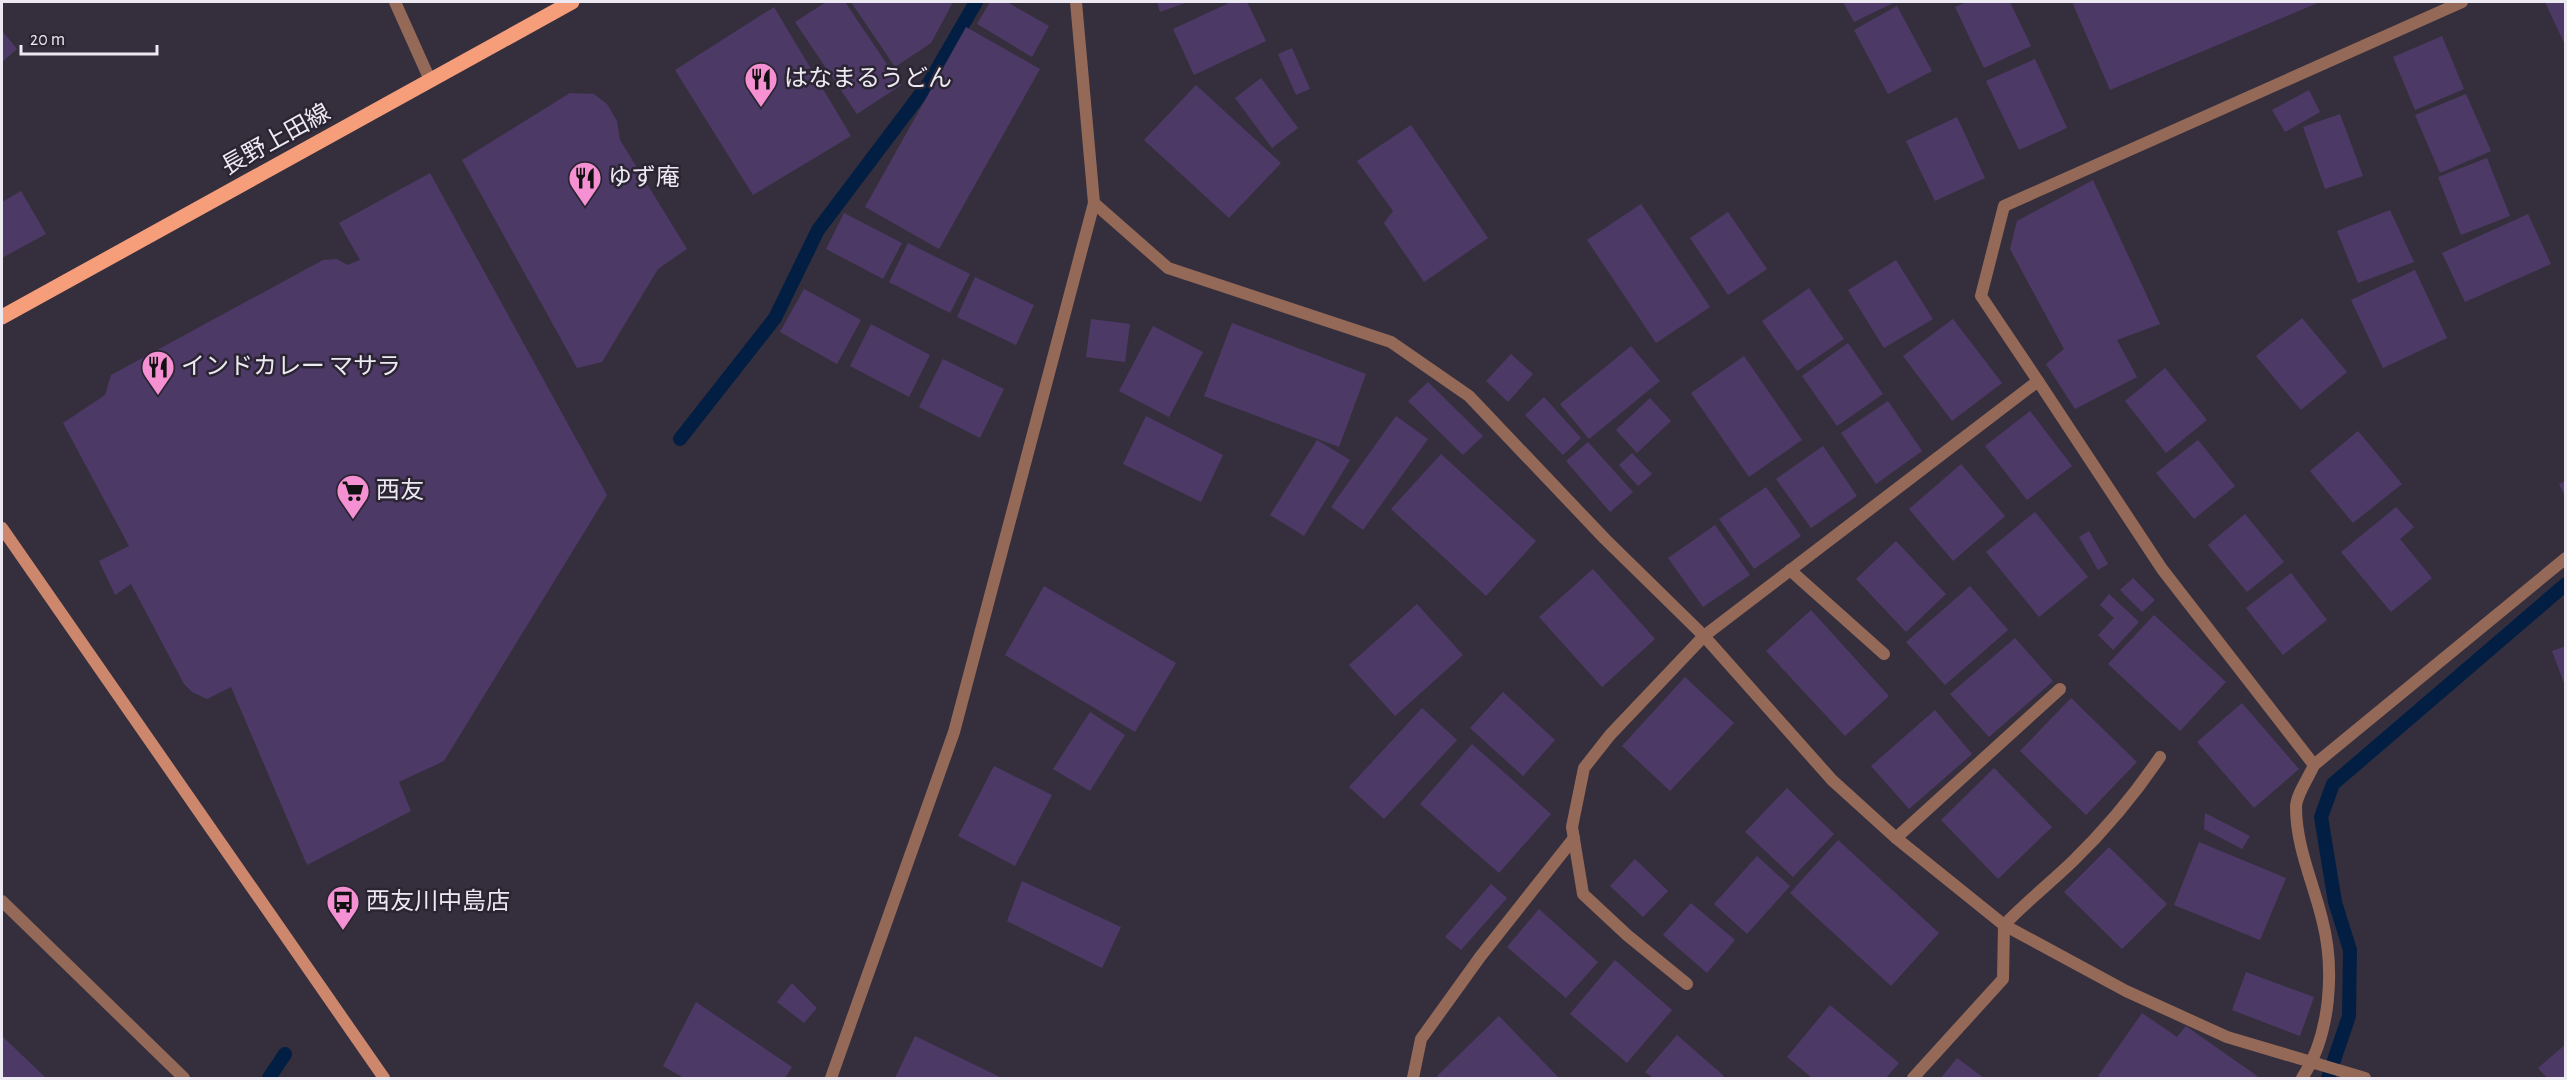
<svg xmlns="http://www.w3.org/2000/svg" width="2567" height="1080" viewBox="0 0 2567 1080" font-family="'Alegreya Sans','Noto Sans JP',sans-serif">
<style>
.lines{fill:none;stroke-linecap:round;stroke-linejoin:round}
.stream{stroke:#031e43;stroke-width:14}
.building{fill:#4d3966}
.lane{stroke:#956958;stroke-width:12}
.street{stroke:#956958;stroke-width:12}
.secondary{stroke:#cc876c;stroke-width:12}
.primary{stroke:#f69d7a;stroke-width:15}
.labels{text-anchor:middle;dominant-baseline:central;stroke-width:5;stroke-linejoin:round;paint-order:stroke}
.poi-label{font-size:24px;fill:#ece9f2;stroke:#2b2533;text-anchor:start}
.street-label{font-size:24px;fill:#ece9f2;stroke:#2b2533}
</style>
<rect width="100%" height="100%" fill="#352f3d"/>
<g class="lines">
<!-- stream -->
<g class="stream">
<path d="M 680,439 L 775,318 L 818,230 L 929,83 L 976,2"/>
<path d="M 269,1078 L 285,1054"/>
<path d="M 2328,1078 L 2349,1016 L 2350,950 L 2335,902 L 2321,817 L 2333,784 L 2566,584"/>
</g>
</g>
<!-- building -->
<g class="building">
<path d="M 826,2 L 845,2 L 901,85 L 857,114 L 795,22 Z"/>
<path d="M 851,2 L 953,2 L 931,43 L 895,67 Z"/>
<path d="M 990,2 L 1007,2 L 1049,26 L 1032,57 L 977,24 Z"/>
<path d="M 1157,2 L 1188,2 L 1160,12 Z"/>
<path d="M 1231,2 L 1247,2 L 1266,41 L 1194,75 L 1173,29 Z"/>
<path d="M 1843,2 L 1895,2 L 1854,22 Z"/>
<path d="M 1967,2 L 2010,2 L 2031,46 L 1984,68 L 1955,7 Z"/>
<path d="M 2072,2 L 2320,2 L 2110,90 Z"/>
<path d="M 2545,2 L 2566,2 L 2566,47 Z"/>
<path d="M 1897,6 L 1932,71 L 1888,94 L 1854,30 Z"/>
<path d="M 774,7 L 851,136 L 753,195 L 675,70 Z"/>
<path d="M 966,27 L 1040,69 L 939,249 L 865,207 Z"/>
<path d="M 2,31 L 17,49 L 2,62 Z"/>
<path d="M 2442,36 L 2464,89 L 2415,110 L 2393,57 Z"/>
<path d="M 1292,48 L 1310,89 L 1296,95 L 1278,54 Z"/>
<path d="M 2035,59 L 2067,128 L 2019,150 L 1986,81 Z"/>
<path d="M 1261,78 L 1298,128 L 1272,148 L 1235,98 Z"/>
<path d="M 1196,85 L 1281,163 L 1229,218 L 1144,140 Z"/>
<path d="M 2309,90 L 2320,112 L 2285,132 L 2272,110 Z"/>
<path d="M 570,93 L 594,94 L 607,104 L 617,121 L 620,140 L 687,249 L 658,269 L 602,362 L 577,368 L 462,160 Z"/>
<path d="M 2466,94 L 2491,151 L 2440,173 L 2415,115 Z"/>
<path d="M 2340,114 L 2363,176 L 2325,189 L 2303,127 Z"/>
<path d="M 1957,117 L 1985,178 L 1935,201 L 1906,141 Z"/>
<path d="M 1411,125 L 1488,238 L 1424,282 L 1384,223 L 1393,211 L 1357,161 Z"/>
<path d="M 2487,158 L 2510,216 L 2461,235 L 2438,177 Z"/>
<path d="M 430,173 L 607,495 L 444,761 L 399,782 L 411,811 L 307,865 L 231,687 L 207,699 L 192,692 L 184,684 L 131,584 L 115,595 L 99,561 L 129,546 L 63,423 L 105,395 L 111,375 L 323,260 L 337,259 L 347,265 L 360,260 L 339,223 Z"/>
<path d="M 2093,180 L 2160,324 L 2117,340 L 2137,377 L 2075,409 L 2046,364 L 2064,349 L 2010,249 L 2017,221 Z"/>
<path d="M 21,191 L 46,234 L 2,258 L 2,202 Z"/>
<path d="M 1641,204 L 1710,307 L 1656,343 L 1587,240 Z"/>
<path d="M 2390,210 L 2414,262 L 2358,283 L 2337,231 Z"/>
<path d="M 1728,212 L 1767,269 L 1728,295 L 1690,238 Z"/>
<path d="M 844,213 L 902,243 L 883,279 L 826,249 Z"/>
<path d="M 2528,214 L 2551,264 L 2465,302 L 2442,253 Z"/>
<path d="M 908,243 L 970,274 L 950,313 L 889,282 Z"/>
<path d="M 1896,260 L 1933,319 L 1884,348 L 1848,290 Z"/>
<path d="M 2415,270 L 2447,338 L 2383,368 L 2351,300 Z"/>
<path d="M 975,277 L 1034,305 L 1016,345 L 957,317 Z"/>
<path d="M 1809,288 L 1844,339 L 1797,371 L 1762,321 Z"/>
<path d="M 804,289 L 861,320 L 837,364 L 780,332 Z"/>
<path d="M 2302,318 L 2347,372 L 2301,410 L 2256,356 Z"/>
<path d="M 1091,319 L 1130,324 L 1125,362 L 1086,357 Z"/>
<path d="M 1953,319 L 2002,383 L 1952,421 L 1903,356 Z"/>
<path d="M 1232,323 L 1366,374 L 1339,447 L 1204,396 Z"/>
<path d="M 871,324 L 930,355 L 909,397 L 850,366 Z"/>
<path d="M 1153,326 L 1203,352 L 1169,417 L 1119,391 Z"/>
<path d="M 1848,343 L 1883,394 L 1837,426 L 1802,376 Z"/>
<path d="M 1631,346 L 1660,381 L 1589,439 L 1560,404 Z"/>
<path d="M 1511,354 L 1533,374 L 1508,402 L 1486,381 Z"/>
<path d="M 1744,356 L 1802,440 L 1749,477 L 1691,393 Z"/>
<path d="M 943,359 L 1004,389 L 980,438 L 919,407 Z"/>
<path d="M 2165,368 L 2207,420 L 2166,453 L 2125,401 Z"/>
<path d="M 1428,382 L 1483,436 L 1463,455 L 1408,401 Z"/>
<path d="M 1544,397 L 1581,438 L 1563,455 L 1525,415 Z"/>
<path d="M 1650,398 L 1671,421 L 1637,453 L 1616,430 Z"/>
<path d="M 1888,401 L 1922,451 L 1876,484 L 1841,433 Z"/>
<path d="M 2030,411 L 2072,466 L 2027,500 L 1985,446 Z"/>
<path d="M 1146,416 L 1223,455 L 1201,502 L 1123,464 Z"/>
<path d="M 1396,416 L 1428,439 L 1363,530 L 1331,507 Z"/>
<path d="M 2358,431 L 2402,484 L 2353,523 L 2310,471 Z"/>
<path d="M 1317,440 L 1350,460 L 1304,536 L 1270,515 Z"/>
<path d="M 2198,440 L 2235,486 L 2194,519 L 2156,473 Z"/>
<path d="M 1588,442 L 1633,492 L 1610,512 L 1566,461 Z"/>
<path d="M 1823,446 L 1857,496 L 1811,528 L 1776,479 Z"/>
<path d="M 1632,453 L 1652,474 L 1638,486 L 1619,465 Z"/>
<path d="M 1441,454 L 1536,541 L 1486,596 L 1391,509 Z"/>
<path d="M 1961,464 L 2005,516 L 1953,561 L 1909,509 Z"/>
<path d="M 2566,481 L 2566,498 L 2559,484 Z"/>
<path d="M 1766,487 L 1801,536 L 1754,569 L 1719,519 Z"/>
<path d="M 2396,507 L 2414,527 L 2400,539 L 2432,578 L 2391,612 L 2341,552 Z"/>
<path d="M 2035,512 L 2088,577 L 2039,617 L 1986,552 Z"/>
<path d="M 2245,514 L 2284,562 L 2247,592 L 2208,545 Z"/>
<path d="M 1715,525 L 1750,575 L 1703,607 L 1668,558 Z"/>
<path d="M 2089,531 L 2108,564 L 2098,570 L 2079,537 Z"/>
<path d="M 1896,541 L 1946,594 L 1906,632 L 1856,579 Z"/>
<path d="M 1593,569 L 1655,639 L 1602,687 L 1539,617 Z"/>
<path d="M 2291,573 L 2327,620 L 2283,655 L 2246,608 Z"/>
<path d="M 2133,578 L 2155,600 L 2142,612 L 2120,590 Z"/>
<path d="M 1044,586 L 1176,663 L 1135,732 L 1005,655 Z"/>
<path d="M 1970,586 L 2008,630 L 1945,685 L 1906,642 Z"/>
<path d="M 2109,594 L 2139,622 L 2113,650 L 2098,635 L 2114,618 L 2100,605 Z"/>
<path d="M 1417,604 L 1463,655 L 1395,716 L 1349,665 Z"/>
<path d="M 1811,610 L 1889,696 L 1845,736 L 1766,651 Z"/>
<path d="M 2154,615 L 2226,682 L 2180,731 L 2108,664 Z"/>
<path d="M 2015,638 L 2053,681 L 1989,737 L 1950,694 Z"/>
<path d="M 2566,646 L 2566,686 L 2565,686 L 2552,651 Z"/>
<path d="M 1685,677 L 1734,723 L 1670,791 L 1622,746 Z"/>
<path d="M 1503,692 L 1555,740 L 1523,776 L 1470,728 Z"/>
<path d="M 2071,698 L 2137,762 L 2086,815 L 2020,751 Z"/>
<path d="M 2242,703 L 2299,769 L 2254,808 L 2197,742 Z"/>
<path d="M 1422,708 L 1457,740 L 1384,819 L 1349,787 Z"/>
<path d="M 1935,710 L 1972,754 L 1909,809 L 1871,766 Z"/>
<path d="M 1090,712 L 1125,735 L 1090,791 L 1053,769 Z"/>
<path d="M 1472,744 L 1551,814 L 1499,873 L 1420,804 Z"/>
<path d="M 994,766 L 1052,795 L 1015,866 L 958,836 Z"/>
<path d="M 1994,768 L 2052,827 L 1998,879 L 1941,820 Z"/>
<path d="M 1787,788 L 1834,834 L 1793,877 L 1745,832 Z"/>
<path d="M 2205,813 L 2250,836 L 2242,849 L 2204,829 Z"/>
<path d="M 1838,840 L 1939,933 L 1891,986 L 1790,893 Z"/>
<path d="M 2199,842 L 2286,878 L 2260,940 L 2174,905 Z"/>
<path d="M 2109,847 L 2167,904 L 2122,949 L 2064,892 Z"/>
<path d="M 1757,856 L 1790,886 L 1747,934 L 1714,904 Z"/>
<path d="M 1635,859 L 1668,891 L 1643,917 L 1610,886 Z"/>
<path d="M 1022,881 L 1121,927 L 1102,968 L 1007,921 Z"/>
<path d="M 1491,884 L 1507,898 L 1461,950 L 1445,937 Z"/>
<path d="M 1691,903 L 1735,940 L 1707,973 L 1663,935 Z"/>
<path d="M 1539,909 L 1598,962 L 1566,998 L 1507,947 Z"/>
<path d="M 1615,960 L 1672,1010 L 1627,1063 L 1570,1014 Z"/>
<path d="M 2246,972 L 2314,997 L 2300,1036 L 2232,1010 Z"/>
<path d="M 792,983 L 817,1008 L 804,1023 L 777,1002 Z"/>
<path d="M 696,1002 L 792,1067 L 785,1078 L 684,1078 L 663,1066 Z"/>
<path d="M 1830,1005 L 1899,1063 L 1886,1078 L 1812,1078 L 1787,1057 Z"/>
<path d="M 2142,1013 L 2177,1037 L 2186,1026 L 2260,1078 L 2102,1078 L 2098,1076 Z"/>
<path d="M 1499,1016 L 1559,1078 L 1439,1078 L 1437,1076 Z"/>
<path d="M 1677,1035 L 1724,1076 L 1722,1078 L 1653,1078 L 1645,1072 Z"/>
<path d="M 2,1036 L 46,1078 L 2,1078 Z"/>
<path d="M 915,1036 L 1002,1078 L 895,1078 Z"/>
<path d="M 2566,1044 L 2566,1078 L 2547,1078 L 2538,1068 Z"/>
<path d="M 1957,1058 L 1984,1078 L 1941,1078 Z"/>
</g>
<g class="lines">
<!-- lane -->
<path class="lane" d="M 2,901 L 184,1078"/>
<!-- street -->
<g class="street">
<path d="M 395,2 L 430,80"/>
<path d="M 1076,2 L 1094,203 L 1168,268 L 1391,342 L 1469,396 L 1605,539 L 1704,636 L 1832,780 L 1896,838 L 2004,925 L 2126,991 L 2227,1037 L 2365,1078"/>
<path d="M 2038,381 L 2162,569 L 2314,765"/>
<path d="M 1790,570 L 1884,654"/>
<path d="M 1896,838 L 2060,689"/>
<path d="M 1687,984 L 1627,935 L 1583,894 L 1572,827 L 1584,768 L 1610,735 L 1704,636 L 2038,381 L 1981,296 L 2004,206 L 2462,2"/>
<path d="M 831,1078 L 954,732 L 1094,203"/>
<path d="M 1413,1078 L 1421,1039 L 1480,957 L 1574,838"/>
<path d="M 1913,1078 L 2003,979 L 2004,925 C 2025,903 2049,884 2072,862 C 2104,831 2135,794 2160,757"/>
<path d="M 2302,1078 C 2331,1035 2335,968 2322,919 C 2313,882 2296,846 2296,807 C 2296,795 2309,777 2314,765 L 2566,558"/>
</g>
<!-- secondary -->
<path class="secondary" d="M 2,528 L 384,1078"/>
<!-- primary -->
<path class="primary" d="M 2,317 L 572,2"/>
</g>
<!-- icons -->
<defs>
<symbol id="restaurant-pin" viewBox="-11 -11 22 30"><path d="M0 17L-7.5 6A9.5 9.5 0 1 1 7.5 6Z" fill="#f591d3" stroke="#2b2533"/><path d="M-5-6h1v4h1v-4h1v4h1v-4h1v5L-1.5 .5V6h-2V.5L-5-1ZM5-6V6H3V1.5H1.5Q1.5-4 5-6Z" fill="#111"/></symbol>
<symbol id="supermarket-pin" viewBox="-11 -11 22 30"><path d="M0 17L-7.5 6A9.5 9.5 0 1 1 7.5 6Z" fill="#f591d3" stroke="#2b2533"/><path d="M-6-5.5h2.5l.6 2H6L4.5 2H-2.5L-4.4-4H-6ZM-1.5 3.2a1.3 1.3 0 1 0 .1 0ZM3 3.2a1.3 1.3 0 1 0 .1 0Z" fill="#111"/></symbol>
<symbol id="bus-pin" viewBox="-11 -11 22 30"><path d="M0 17L-7.5 6A9.5 9.5 0 1 1 7.5 6Z" fill="#f591d3" stroke="#2b2533"/><path d="M-5-6H5V4H4V6H2V4H-2V6H-4V4H-5ZM-3.5-4V0h7V-4ZM-3.5 1.2v1.5H-2V1.2ZM2 1.2v1.5H3.5V1.2Z" fill="#111"/></symbol>
</defs>
<g fill-rule="evenodd">
<use href="#restaurant-pin" x="742" y="60" width="38" height="52"/>
<use href="#restaurant-pin" x="566" y="159" width="38" height="52"/>
<use href="#restaurant-pin" x="139" y="348" width="38" height="52"/>
<use href="#supermarket-pin" x="334" y="472" width="38" height="52"/>
<use href="#bus-pin" x="324" y="883" width="38" height="52"/>
</g>
<g class="labels">
<!-- poi labels -->
<g class="poi-label">
<text x="784" y="79">はなまるうどん</text>
<text x="608" y="178">ゆず庵</text>
<text x="181" y="367">インドカレー マサラ</text>
<text x="376" y="491">西友</text>
<text x="366" y="902">西友川中島店</text>
</g>
<!-- street labels -->
<g class="street-label">
<text transform="translate(276 140) rotate(-29)">長野上田線</text>
</g>
</g>
<!-- border -->
<rect width="2567" height="1080" fill="none" stroke="#ece9f2" stroke-width="6"/>
<!-- scale -->
<path d="M21 45v9h136v-9" fill="none" stroke="#ece9f2" stroke-width="3"/>
<text x="30" y="45" font-size="18" fill="#ece9f2" stroke="#2b2533" stroke-width="4.5" paint-order="stroke">20 m</text>
</svg>
